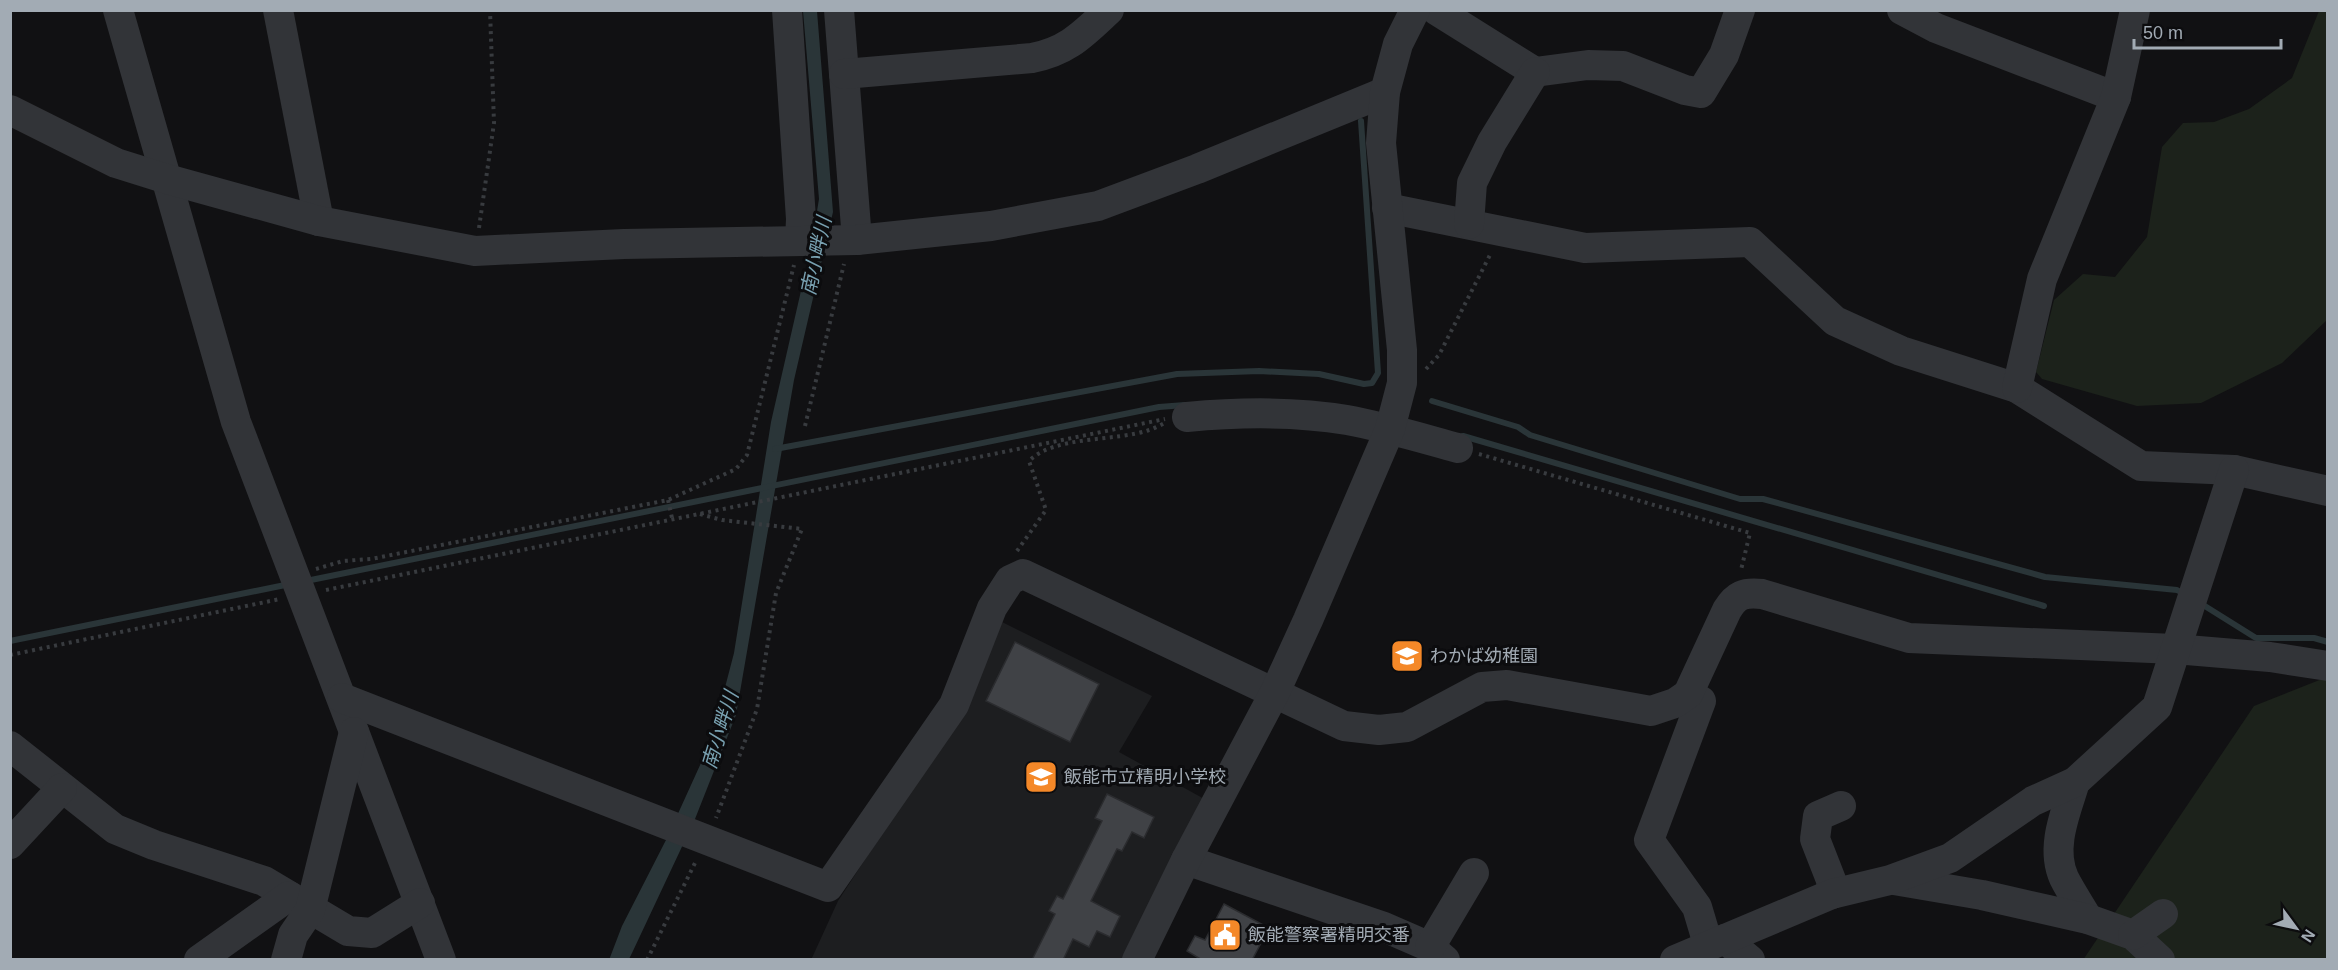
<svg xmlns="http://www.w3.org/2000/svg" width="2338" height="970" viewBox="0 0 2338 970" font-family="Helvetica,'Noto Sans JP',sans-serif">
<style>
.built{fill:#1d1e20}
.green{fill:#1c221b}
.water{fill:#2a3538}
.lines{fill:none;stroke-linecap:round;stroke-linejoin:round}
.stream{stroke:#2a3538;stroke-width:6}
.building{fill:#404246;stroke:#2b2c2f;stroke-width:1.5}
.path{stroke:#383b3f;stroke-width:4;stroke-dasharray:3 4.5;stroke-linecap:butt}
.minor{stroke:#323438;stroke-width:30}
.labels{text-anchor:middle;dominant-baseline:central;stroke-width:6;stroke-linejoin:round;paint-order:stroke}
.poi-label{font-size:18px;fill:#a2abb4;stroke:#0c0c0e;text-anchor:start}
.water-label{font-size:20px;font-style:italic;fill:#78a0b0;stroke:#0c0c0e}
</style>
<rect width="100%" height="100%" fill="#111113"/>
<!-- built -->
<path class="built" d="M 1002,622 L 1152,696 L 1119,752 L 1208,801 L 1125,959 L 811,960 L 838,901 L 963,709 Z"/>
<!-- green -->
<g class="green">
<path d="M 2319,11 L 2327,11 L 2327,320 L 2282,363 L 2201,403 L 2137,406 L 2042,379 L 2036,372 L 2054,300 L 2083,274 L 2115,277 L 2147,237 L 2162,147 L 2183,123 L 2214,122 L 2249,109 L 2292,78 Z"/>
<path d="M 2327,677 L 2327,959 L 2083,960 L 2254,706 Z"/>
</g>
<!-- water -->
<path class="water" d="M 803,11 L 817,11 L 833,212 L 794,380 L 736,715 L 695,819 L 632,953 L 629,959 L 609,960 L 622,926 L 666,840 L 711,741 L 734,653 L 771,422 L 811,247 L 819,199 Z"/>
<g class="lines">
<!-- stream -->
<g class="stream">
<path d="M 1432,401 L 1518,427 L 1530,435 L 1740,499 L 1763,499 L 2045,577 L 2177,590 L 2184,594"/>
<path d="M 1463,436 L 2044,606"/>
<path d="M 775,449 L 1177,374 L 1259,371 L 1319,374 L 1364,384 L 1372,383 L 1378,373 L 1361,121"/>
<path d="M 306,581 L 1159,407 L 1185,405"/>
<path d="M 2200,603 L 2256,638 L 2314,638 L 2328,642"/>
<path d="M 10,641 L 290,584"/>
</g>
</g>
<!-- building -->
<g class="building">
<path d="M 1015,642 L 1099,684 L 1070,742 L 986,701 Z"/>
<path d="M 1107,794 L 1154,817 L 1144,838 L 1132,832 L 1122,851 L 1117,849 L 1091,901 L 1120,916 L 1110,937 L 1097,931 L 1089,947 L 1073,939 L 1063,960 L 1032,960 L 1055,914 L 1049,911 L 1057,896 L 1063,899 L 1102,821 L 1095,818 Z"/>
<path d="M 1224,904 L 1269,928 L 1252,960 L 1202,960 L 1187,951 L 1195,936 L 1205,940 Z"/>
</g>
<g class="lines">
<!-- path -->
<g class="path">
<path d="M 479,228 L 494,123 L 490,10"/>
<path d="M 1426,369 L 1439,355 L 1491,253"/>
<path d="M 805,426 L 844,264"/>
<path d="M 1479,454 L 1750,533 L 1741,570"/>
<path d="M 668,500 L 672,518"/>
<path d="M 700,514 L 722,520 L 802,529 L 776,593 L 757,709 L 716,818"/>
<path d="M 1017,551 L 1046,510 L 1029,461 C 1055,435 1115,442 1149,430 C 1155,428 1161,425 1166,422"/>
<path d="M 316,569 L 343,561 L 371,559 L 668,500 L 736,469 L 747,455 L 794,265"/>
<path d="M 326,590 L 1165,419"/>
<path d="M 10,655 L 280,599"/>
<path d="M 647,960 L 696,861"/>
</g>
<!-- minor -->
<g class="minor">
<path d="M 118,10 L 236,422 L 441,960"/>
<path d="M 278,10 L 319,221"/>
<path d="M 787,10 L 801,219 L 800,241"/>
<path d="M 839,10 L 857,240"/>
<path d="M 1436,10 L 1535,72 L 1588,65 L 1623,66 L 1685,90 L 1701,93 L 1724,55 L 1740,10"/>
<path d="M 1902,10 L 1936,28 L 2116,97"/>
<path d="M 844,74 L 1032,58 C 1068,51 1083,34 1109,10"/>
<path d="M 10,110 L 116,163 L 167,179 L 319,221 L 475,251 L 624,244 L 857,240 L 991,226 L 1098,206 L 1197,169 L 1385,92"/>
<path d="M 1387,208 L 1585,248 L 1750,242 L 1835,321 L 1901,351 L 2017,388 L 2141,466 L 2234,470 L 2328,491"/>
<path d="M 1469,224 L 1472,183 L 1492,142 L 1535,72"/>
<path d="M 2017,388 L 2042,279 L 2116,97 L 2135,10"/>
<path d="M 1187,417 C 1240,412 1294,411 1347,420 C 1385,427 1421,438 1458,448"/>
<path d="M 1688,694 L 1701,701 L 1649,840 L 1697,907 L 1708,944"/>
<path d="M 342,698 L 828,887 L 954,705 L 992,608 L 1010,580 L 1023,574 L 1344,726 L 1379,730 L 1407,727 L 1482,687 L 1507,685 L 1651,711 L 1675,703 L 1688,694 L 1727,610 C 1736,595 1744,592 1762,594 L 1909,638 L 2175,649 L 2270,657 L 2328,666"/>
<path d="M 10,746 L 115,829 L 154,845 L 264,881 L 348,931 L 372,933 L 420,903"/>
<path d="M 2075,782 C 2066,812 2050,847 2064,878 C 2071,892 2080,905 2088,919"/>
<path d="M 10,844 L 62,788"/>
<path d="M 1186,860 L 1384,927 L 1430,947 L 1445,960"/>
<path d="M 1894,880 L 1982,895 L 2088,919 L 2133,935 L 2160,960"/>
<path d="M 1832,894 L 1831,880 L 1815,839 L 1818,816 L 1841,806"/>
<path d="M 2133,935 L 2163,914"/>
<path d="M 1725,939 L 1750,960"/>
<path d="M 1430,947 L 1474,873"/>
<path d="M 199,960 L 289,896"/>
<path d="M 286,960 L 293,935 L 310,910 L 354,732"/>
<path d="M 1137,960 L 1186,860 L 1275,692 L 1308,620 L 1390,429 L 1402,383 L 1402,350 L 1381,143 L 1385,92 L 1398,44 L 1415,10"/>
<path d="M 1675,960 L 1832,894 L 1890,880 L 1950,858 L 2033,801 L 2075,782 L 2157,707 L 2234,470"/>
</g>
</g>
<!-- icons -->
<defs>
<symbol id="school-square" viewBox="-11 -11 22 22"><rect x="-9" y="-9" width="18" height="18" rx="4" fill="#f48828" stroke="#0c0c0e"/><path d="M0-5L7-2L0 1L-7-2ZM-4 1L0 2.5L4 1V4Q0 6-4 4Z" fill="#fff"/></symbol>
<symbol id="civic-square" viewBox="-11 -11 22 22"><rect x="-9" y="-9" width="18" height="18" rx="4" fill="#f48828" stroke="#0c0c0e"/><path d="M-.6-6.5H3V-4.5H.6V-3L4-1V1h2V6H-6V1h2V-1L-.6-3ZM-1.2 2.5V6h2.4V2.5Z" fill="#fff"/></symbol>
</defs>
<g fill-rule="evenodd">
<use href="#school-square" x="1388" y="637" width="38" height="38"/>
<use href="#school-square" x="1022" y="758" width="38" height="38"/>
<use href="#civic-square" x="1206" y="916" width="38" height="38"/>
</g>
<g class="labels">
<!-- poi labels -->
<g class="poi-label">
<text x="1430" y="656">わかば幼稚園</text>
<text x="1064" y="777">飯能市立精明小学校</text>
<text x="1248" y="935">飯能警察署精明交番</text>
</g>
<!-- water labels -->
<g class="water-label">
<text transform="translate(816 256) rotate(-78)">南小畔川</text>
<text transform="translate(720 730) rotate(-73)">南小畔川</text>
</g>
</g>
<!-- border -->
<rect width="2338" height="970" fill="none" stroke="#a2abb4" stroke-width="24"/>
<!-- north arrow -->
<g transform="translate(2296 928) rotate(123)" stroke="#0c0c0e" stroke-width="4.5" paint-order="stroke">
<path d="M0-4.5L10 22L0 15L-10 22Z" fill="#a2abb4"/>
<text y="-9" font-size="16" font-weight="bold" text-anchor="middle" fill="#a2abb4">N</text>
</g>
<!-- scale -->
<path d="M2134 39v9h147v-9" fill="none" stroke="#a2abb4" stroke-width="3"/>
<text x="2143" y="39" font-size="18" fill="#a2abb4" stroke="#0c0c0e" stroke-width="4.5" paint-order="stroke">50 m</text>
</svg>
